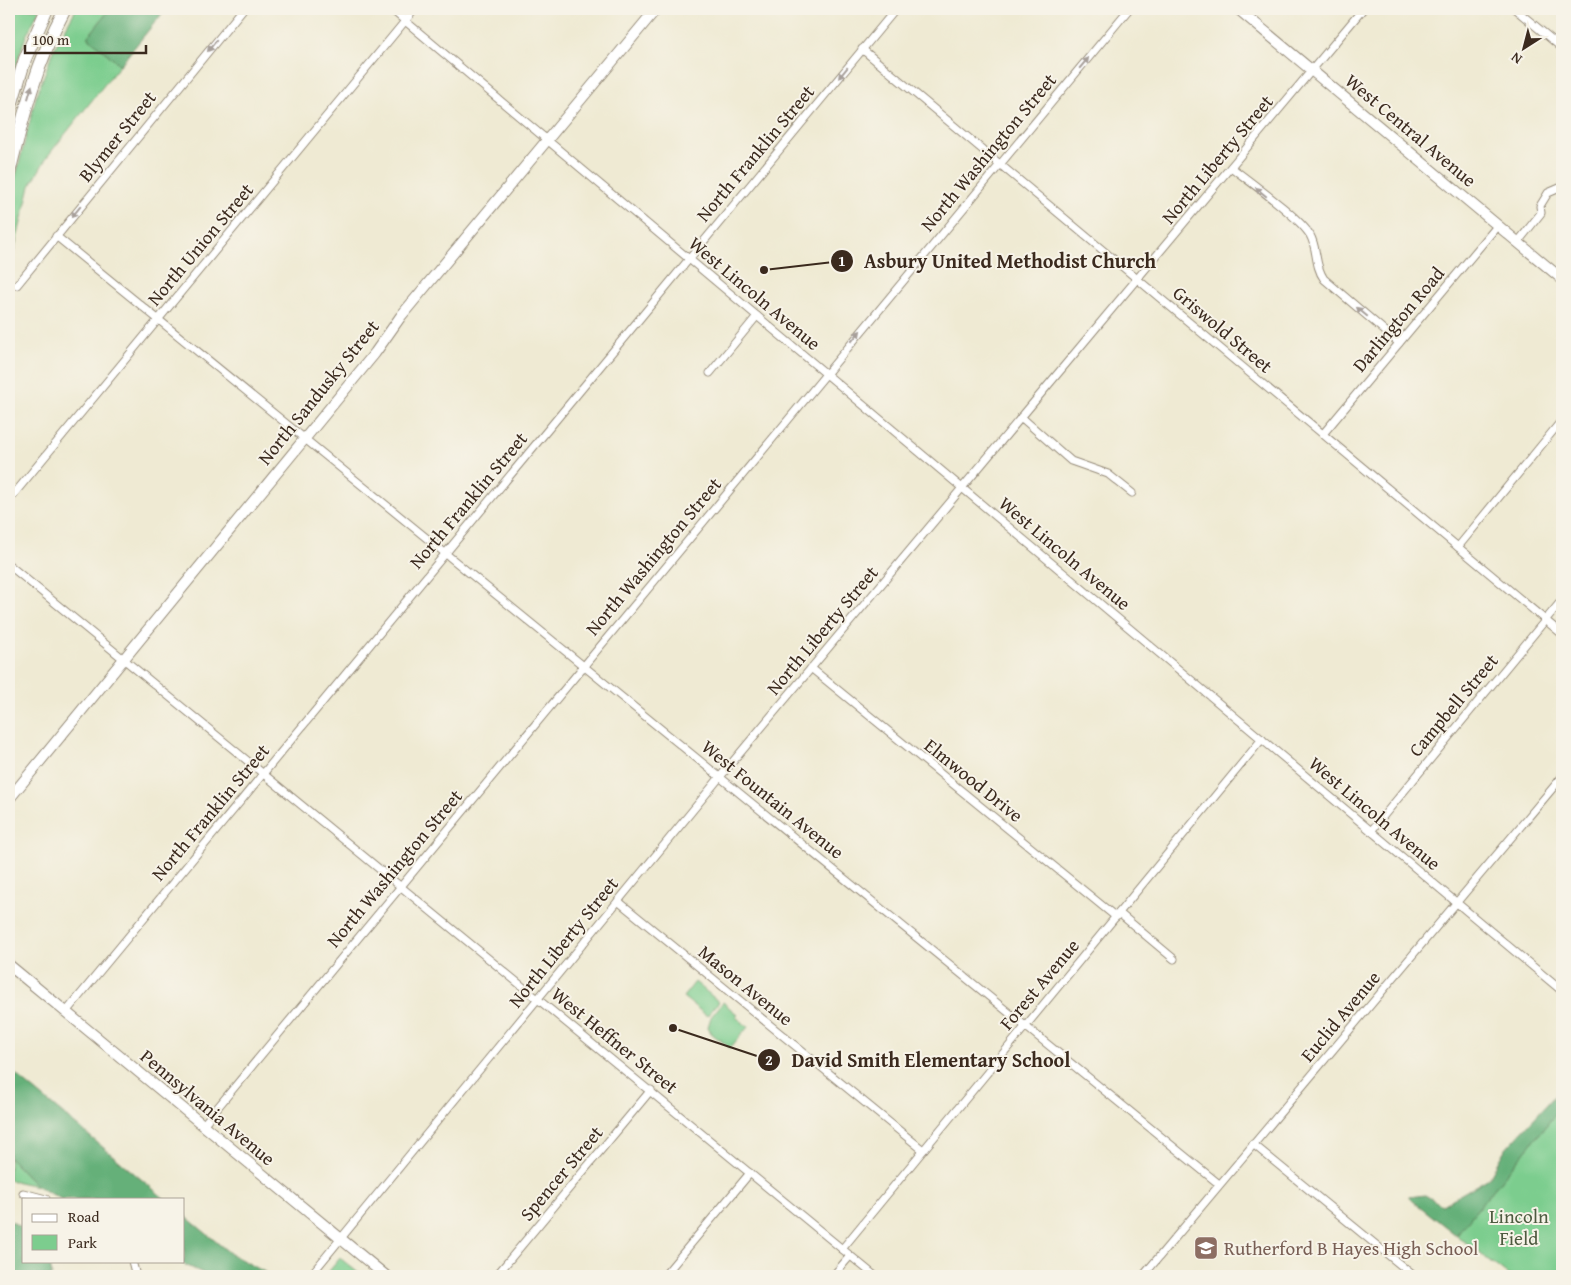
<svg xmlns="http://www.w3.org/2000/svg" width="1571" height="1285" viewBox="0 0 1571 1285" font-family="'Gentium Book Plus',serif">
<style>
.green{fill:#7ccd8e;stroke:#5c7c56}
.forest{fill:#65b079;stroke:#506d4c}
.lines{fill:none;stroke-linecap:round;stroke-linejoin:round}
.street-casing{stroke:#958a78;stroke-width:9}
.secondary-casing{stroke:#958a78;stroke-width:12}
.highway-casing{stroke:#958a78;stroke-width:14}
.street{stroke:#fff;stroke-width:7}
.secondary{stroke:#fff;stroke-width:10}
.highway{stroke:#fff;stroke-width:12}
.oneway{fill:#a79f9a}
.labels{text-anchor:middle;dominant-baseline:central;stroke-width:4;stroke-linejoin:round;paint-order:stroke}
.street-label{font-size:19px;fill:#3b2a1e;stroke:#f7f3e8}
.park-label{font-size:19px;fill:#4e5b40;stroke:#f7f3e8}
.education-label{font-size:19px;fill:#785e54;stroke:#f7f3e8;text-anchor:start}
.leader{fill:none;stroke:#3b2a1e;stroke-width:2}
.callout-dot{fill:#3b2a1e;stroke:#f7f3e8;stroke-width:2}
.mark-label{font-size:15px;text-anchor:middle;font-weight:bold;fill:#fff}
.callout-label{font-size:20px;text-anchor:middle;font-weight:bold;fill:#3b2a1e;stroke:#f7f3e8;stroke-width:4;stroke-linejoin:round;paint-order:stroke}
</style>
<rect width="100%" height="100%" fill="#f7f3e8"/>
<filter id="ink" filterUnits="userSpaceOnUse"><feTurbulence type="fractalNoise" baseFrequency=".02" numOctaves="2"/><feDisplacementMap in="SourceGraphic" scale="10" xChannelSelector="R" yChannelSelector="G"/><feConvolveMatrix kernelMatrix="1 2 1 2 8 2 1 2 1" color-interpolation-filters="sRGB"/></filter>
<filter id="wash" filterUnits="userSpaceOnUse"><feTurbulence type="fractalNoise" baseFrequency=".0096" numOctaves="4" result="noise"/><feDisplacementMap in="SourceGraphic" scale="20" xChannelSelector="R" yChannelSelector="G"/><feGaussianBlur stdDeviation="1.12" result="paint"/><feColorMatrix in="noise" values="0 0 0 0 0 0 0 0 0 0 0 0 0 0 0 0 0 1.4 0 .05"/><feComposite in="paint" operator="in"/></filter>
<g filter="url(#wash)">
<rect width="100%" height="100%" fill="#efead3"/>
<!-- green -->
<g class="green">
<path d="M 9,9 L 40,9 L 26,36 L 9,86 Z"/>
<path d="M 76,9 L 110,9 L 88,37 L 120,65 L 47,157 L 30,186 L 9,271 L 9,203 L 36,97 L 53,51 Z"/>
<path d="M 695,982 L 719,1002 L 707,1016 L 683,997 Z"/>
<path d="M 723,1002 L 738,1015 L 736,1017 L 748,1027 L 730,1048 L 711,1033 L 708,1027 L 711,1017 Z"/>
<path d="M 1562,1106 L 1562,1276 L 1509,1276 L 1456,1235 Z"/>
<path d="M 9,1157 L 37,1186 L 9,1180 Z"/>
<path d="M 340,1258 L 362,1276 L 325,1276 Z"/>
</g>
<!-- forest -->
<g class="forest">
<path d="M 110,9 L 166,9 L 120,65 L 88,37 Z"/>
<path d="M 9,1069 L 165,1199 L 61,1199 L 37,1186 L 9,1157 Z"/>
<path d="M 1562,1090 L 1562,1106 L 1456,1235 L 1408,1197 L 1425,1195 L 1442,1205 L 1489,1178 L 1504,1151 L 1559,1091 Z"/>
<path d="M 184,1215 L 231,1254 L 272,1276 L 209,1276 L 177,1261 L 184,1261 Z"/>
<path d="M 9,1220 L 24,1229 L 24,1261 L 49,1261 L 52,1276 L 9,1276 Z"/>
</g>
</g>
<g filter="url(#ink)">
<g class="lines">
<defs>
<g id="street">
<path d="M 391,9 L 1562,991"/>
<path d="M 1515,9 L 1562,48"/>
<path d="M 862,49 L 1562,634"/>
<path d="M 1231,167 C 1250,182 1299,217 1310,235 C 1318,249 1314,265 1324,279 L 1399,343"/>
<path d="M 56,236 L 1219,1184"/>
<path d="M 1518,242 L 1541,213 L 1540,206 L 1548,193 L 1562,187"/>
<path d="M 17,285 L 243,9"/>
<path d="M 710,373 L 757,316"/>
<path d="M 1021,417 L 1071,461 L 1108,474 L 1132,493"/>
<path d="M 1323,434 L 1498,225"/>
<path d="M 9,500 L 415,9"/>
<path d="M 1458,547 L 1562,420"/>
<path d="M 9,565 L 875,1276"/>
<path d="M 811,668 L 1116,917"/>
<path d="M 1371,831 L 1562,600"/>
<path d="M 618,901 L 923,1150"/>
<path d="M 1119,913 L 1174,959"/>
<path d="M 66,1012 L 896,9"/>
<path d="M 203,1125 L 1129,9"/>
<path d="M 1253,1144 L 1414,1276"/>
<path d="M 23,1193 L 46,1199"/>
<path d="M 842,1249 L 1262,739"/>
<path d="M 132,1261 L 136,1276"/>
<path d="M 310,1276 L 720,777 L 1363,9"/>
<path d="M 496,1276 L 651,1090"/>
<path d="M 664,1276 L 750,1173"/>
<path d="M 833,1276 L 850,1256"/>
<path d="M 1143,1276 L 1562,777"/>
</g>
<g id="secondary">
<path d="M 1238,9 L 1562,279"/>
<path d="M 9,799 L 375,353 L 401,316 L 656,9"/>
<path d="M 9,965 L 386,1276"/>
</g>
<g id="highway">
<path d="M 9,112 L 25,59 L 47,9"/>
<path d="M 9,173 C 23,116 37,61 65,9"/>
</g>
</defs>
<!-- street casing -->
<use href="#street" class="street-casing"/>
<!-- secondary casing -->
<use href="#secondary" class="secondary-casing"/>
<!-- highway casing -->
<use href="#highway" class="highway-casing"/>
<!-- street -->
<use href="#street" class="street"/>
<!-- secondary -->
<use href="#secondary" class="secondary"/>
<!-- highway -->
<use href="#highway" class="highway"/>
</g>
<!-- one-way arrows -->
<defs><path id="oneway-solid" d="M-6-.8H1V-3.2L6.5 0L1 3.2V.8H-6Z" transform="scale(1.25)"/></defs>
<g class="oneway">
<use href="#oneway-solid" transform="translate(212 46) rotate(129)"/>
<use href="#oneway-solid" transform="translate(1084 63) rotate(-50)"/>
<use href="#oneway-solid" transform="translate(843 73) rotate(129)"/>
<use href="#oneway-solid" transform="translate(30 92) rotate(-74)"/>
<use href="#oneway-solid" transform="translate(1261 192) rotate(-140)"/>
<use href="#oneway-solid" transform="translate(76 212) rotate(129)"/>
<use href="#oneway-solid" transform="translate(1362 312) rotate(-140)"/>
<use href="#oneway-solid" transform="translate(856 336) rotate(-50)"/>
</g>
</g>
<!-- icons -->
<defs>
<symbol id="school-square" viewBox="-11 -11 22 22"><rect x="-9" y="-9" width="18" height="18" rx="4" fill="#8d6e63" stroke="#f7f3e8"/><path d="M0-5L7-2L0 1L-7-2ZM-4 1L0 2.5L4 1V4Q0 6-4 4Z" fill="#fff"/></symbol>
</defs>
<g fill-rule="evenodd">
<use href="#school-square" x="1192" y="1234" width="28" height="28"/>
</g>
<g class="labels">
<!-- street labels -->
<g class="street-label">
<text transform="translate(1411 130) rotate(40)">West Central Avenue</text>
<text transform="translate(117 136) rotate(-51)">Blymer Street</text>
<text transform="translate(988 152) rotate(-50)">North Washington Street</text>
<text transform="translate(755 153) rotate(-50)">North Franklin Street</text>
<text transform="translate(1217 159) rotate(-50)">North Liberty Street</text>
<text transform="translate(200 244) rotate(-50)">North Union Street</text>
<text transform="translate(755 293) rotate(40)">West Lincoln Avenue</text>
<text transform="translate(1398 319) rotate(-50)">Darlington Road</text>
<text transform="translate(1223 329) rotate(40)">Griswold Street</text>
<text transform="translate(318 392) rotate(-51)">North Sandusky Street</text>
<text transform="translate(468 500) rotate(-50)">North Franklin Street</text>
<text transform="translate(1065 553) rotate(40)">West Lincoln Avenue</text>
<text transform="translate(653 556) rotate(-50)">North Washington Street</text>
<text transform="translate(822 630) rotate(-50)">North Liberty Street</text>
<text transform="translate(1453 705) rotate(-50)">Campbell Street</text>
<text transform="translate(974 780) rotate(39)">Elmwood Drive</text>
<text transform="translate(773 799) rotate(39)">West Fountain Avenue</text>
<text transform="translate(210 812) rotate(-50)">North Franklin Street</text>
<text transform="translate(1375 813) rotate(40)">West Lincoln Avenue</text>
<text transform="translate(394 868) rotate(-50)">North Washington Street</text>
<text transform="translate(563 942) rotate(-51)">North Liberty Street</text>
<text transform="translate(1039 984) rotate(-50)">Forest Avenue</text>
<text transform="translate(746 985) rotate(39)">Mason Avenue</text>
<text transform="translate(1340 1016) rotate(-50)">Euclid Avenue</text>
<text transform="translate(615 1040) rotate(39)">West Heffner Street</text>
<text transform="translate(208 1107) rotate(40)">Pennsylvania Avenue</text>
<text transform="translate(561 1173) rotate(-50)">Spencer Street</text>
</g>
<!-- park labels -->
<g class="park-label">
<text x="1519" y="1216">Lincoln<tspan x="1519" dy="22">Field</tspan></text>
</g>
<!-- education labels -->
<g class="education-label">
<text x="1224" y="1248">Rutherford B Hayes High School</text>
</g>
</g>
<!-- callouts -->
<path class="leader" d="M764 270L842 261M673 1028L769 1060"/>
<g class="callout-dot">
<circle cx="764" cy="270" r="5"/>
<circle cx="673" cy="1028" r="5"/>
<circle cx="842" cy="261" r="12"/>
<circle cx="769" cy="1060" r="12"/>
</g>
<g class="mark-label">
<text x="842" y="266">1</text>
<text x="769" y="1065">2</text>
</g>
<g class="callout-label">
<text x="1010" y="268">Asbury United Methodist Church</text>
<text x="931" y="1067">David Smith Elementary School</text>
</g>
<!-- margin -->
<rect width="1571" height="1285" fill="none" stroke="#f7f3e8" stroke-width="30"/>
<!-- legend -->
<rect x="22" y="1198" width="162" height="65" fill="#f7f3e8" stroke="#aca397"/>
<rect x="32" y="1214" width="25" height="8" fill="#ffffff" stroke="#aca397"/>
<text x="68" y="1222" font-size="15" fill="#3b2a1e">Road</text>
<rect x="32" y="1235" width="25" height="15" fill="#7ccd8e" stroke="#aca397"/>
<text x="68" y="1248" font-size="15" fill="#3b2a1e">Park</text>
<!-- north arrow -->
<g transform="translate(1524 48) rotate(216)" stroke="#f7f3e8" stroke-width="4" paint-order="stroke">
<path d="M0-4L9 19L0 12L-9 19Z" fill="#3b2a1e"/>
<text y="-8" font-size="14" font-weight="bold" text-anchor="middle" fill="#3b2a1e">N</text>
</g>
<!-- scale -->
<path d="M25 45v8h121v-8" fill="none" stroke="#3b2a1e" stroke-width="2.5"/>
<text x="32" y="45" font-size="15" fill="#3b2a1e" stroke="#f7f3e8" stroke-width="4" paint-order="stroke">100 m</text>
</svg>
